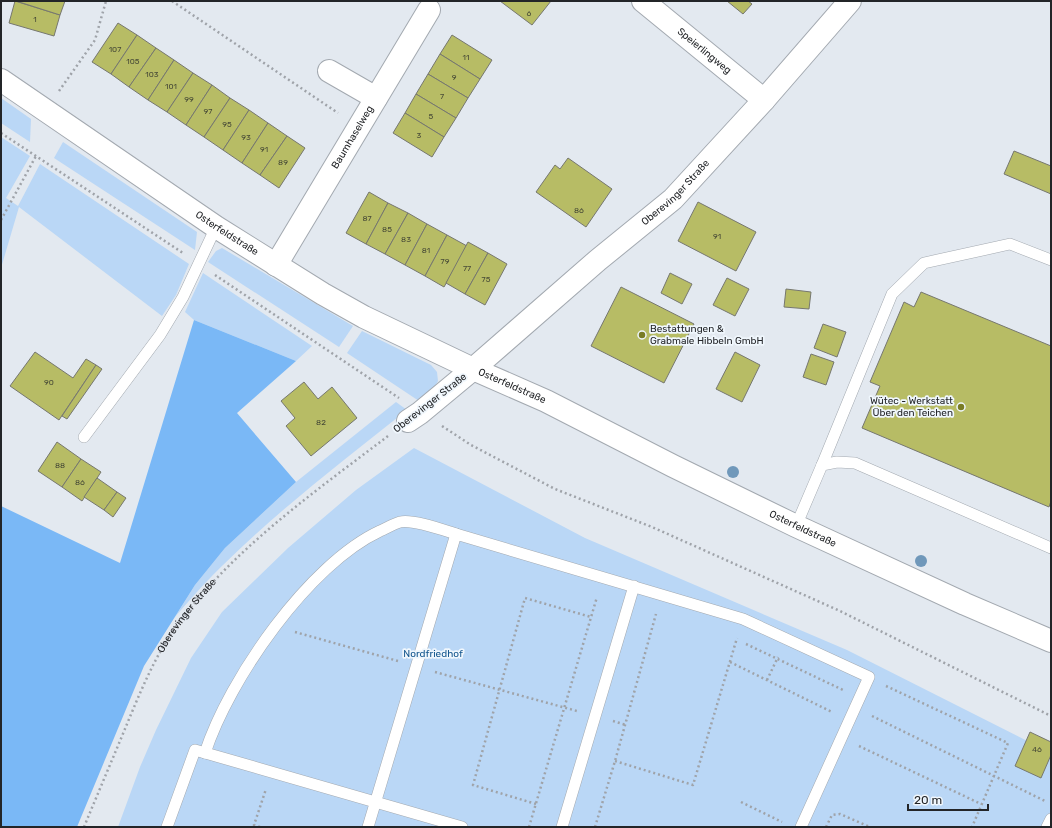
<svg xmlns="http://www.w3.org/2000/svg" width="1052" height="828" viewBox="0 0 1052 828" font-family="Rubik,sans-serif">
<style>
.green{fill:#bad7f6}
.forest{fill:#7ab8f6}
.building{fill:#b7bc65;stroke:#76776f}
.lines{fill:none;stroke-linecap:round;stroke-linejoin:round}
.service-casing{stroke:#a3a9b0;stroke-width:12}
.minor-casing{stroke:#a3a9b0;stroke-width:24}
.tertiary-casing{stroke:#a3a9b0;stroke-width:24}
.path{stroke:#9fa3a9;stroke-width:2.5;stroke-dasharray:2 3;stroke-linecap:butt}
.service{stroke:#fff;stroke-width:11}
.minor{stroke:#fff;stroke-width:22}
.tertiary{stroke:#fff;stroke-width:22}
.tree{fill:#7098ba}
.poi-dot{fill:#797c25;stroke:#f0f7fd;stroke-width:1.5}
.labels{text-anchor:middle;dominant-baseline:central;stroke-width:3.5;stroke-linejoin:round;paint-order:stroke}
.number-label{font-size:8px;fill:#484b37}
.street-label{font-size:10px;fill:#232528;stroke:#f0f7fd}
.poi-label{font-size:10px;fill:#232528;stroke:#f0f7fd;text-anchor:start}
.park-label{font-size:10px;fill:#12558d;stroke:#f0f7fd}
</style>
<rect width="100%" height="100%" fill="#e3e9f0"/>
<!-- green -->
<g class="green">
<path d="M 1,98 L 31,119 L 30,142 L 1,123 Z"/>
<path d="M 1,137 L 30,156 L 6,198 L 18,206 L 40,164 L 189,264 L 176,295 L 162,316 L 19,207 L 1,268 Z"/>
<path d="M 63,142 L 197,232 L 195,250 L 54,158 Z"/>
<path d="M 222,248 L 353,326 L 339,347 L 208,262 L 216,251 Z"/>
<path d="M 203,273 L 312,346 L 296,361 L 194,320 L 185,312 Z"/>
<path d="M 362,331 L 431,365 L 437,372 L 438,381 L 434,388 L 419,401 L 347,353 Z"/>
<path d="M 396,402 L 407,410 C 340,463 272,515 212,576 C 199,589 187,603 175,617 L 195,585 L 225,548 L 296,482 Z"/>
<path d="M 414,448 L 585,538 L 847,650 L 1051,753 L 1051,827 L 118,827 L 140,767 L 156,730 L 191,658 L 222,612 L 288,548 L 356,490 Z"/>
</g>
<!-- forest -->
<path class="forest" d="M 194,320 L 296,361 L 237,413 L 296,482 L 225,548 L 195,585 L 144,666 L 77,827 L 1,827 L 1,506 L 120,563 Z"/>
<!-- building -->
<g class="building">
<path d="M 15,1 L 60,15 L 54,36 L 9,23 Z"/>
<path d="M 16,1 L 65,1 L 60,15 Z"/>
<path d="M 500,1 L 551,1 L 532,25 Z"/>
<path d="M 727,1 L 748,1 L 752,4 L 743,14 Z"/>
<path d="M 118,23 L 137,35 L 111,74 L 92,62 Z"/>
<path d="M 137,35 L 156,48 L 129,87 L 111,74 Z"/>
<path d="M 452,35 L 492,60 L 480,79 L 440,54 Z"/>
<path d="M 156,48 L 174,60 L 148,100 L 129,87 Z"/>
<path d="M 440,54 L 480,79 L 468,98 L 428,74 Z"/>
<path d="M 174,60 L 193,73 L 167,112 L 148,100 Z"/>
<path d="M 193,73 L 212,85 L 186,125 L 167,112 Z"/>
<path d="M 428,74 L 468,98 L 456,118 L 416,94 Z"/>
<path d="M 212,85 L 230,98 L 204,137 L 186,125 Z"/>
<path d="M 416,94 L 456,118 L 444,137 L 405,113 Z"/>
<path d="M 230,98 L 249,110 L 223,150 L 204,137 Z"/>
<path d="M 249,110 L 268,123 L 242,163 L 223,150 Z"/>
<path d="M 405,113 L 444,137 L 432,157 L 393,133 Z"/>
<path d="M 268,123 L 287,136 L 260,175 L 242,163 Z"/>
<path d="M 287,136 L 305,148 L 279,188 L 260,175 Z"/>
<path d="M 1014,151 L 1051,166 L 1051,194 L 1004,174 Z"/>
<path d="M 568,158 L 612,189 L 586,227 L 536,192 L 555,165 L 560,169 Z"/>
<path d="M 369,192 L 388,203 L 366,244 L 346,233 Z"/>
<path d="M 698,202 L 756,232 L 736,271 L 678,241 Z"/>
<path d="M 388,203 L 408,213 L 385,254 L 366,244 Z"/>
<path d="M 408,213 L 427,224 L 405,265 L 385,254 Z"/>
<path d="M 427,224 L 447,235 L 425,276 L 405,265 Z"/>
<path d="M 447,235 L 467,246 L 444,287 L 425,276 Z"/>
<path d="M 468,242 L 488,253 L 465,294 L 446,283 Z"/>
<path d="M 488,253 L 507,264 L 485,305 L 465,294 Z"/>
<path d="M 670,273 L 692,284 L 682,304 L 661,293 Z"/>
<path d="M 727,278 L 749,289 L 735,316 L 713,305 Z"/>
<path d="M 621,287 L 694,324 L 664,383 L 591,346 Z"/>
<path d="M 786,289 L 811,292 L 809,309 L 784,307 Z"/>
<path d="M 921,292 L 1051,346 L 1051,501 L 1049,507 L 862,428 L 880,386 L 870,382 L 904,302 L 914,307 Z"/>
<path d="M 823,324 L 846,332 L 837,357 L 814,348 Z"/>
<path d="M 35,352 L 73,378 L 86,359 L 96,365 L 59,420 L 10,386 Z"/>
<path d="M 735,352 L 760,365 L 742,402 L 716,389 Z"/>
<path d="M 811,354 L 834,362 L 826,385 L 803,377 Z"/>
<path d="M 96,365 L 102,369 L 67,419 L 62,416 Z"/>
<path d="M 304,382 L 318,399 L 332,387 L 357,418 L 311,456 L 286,426 L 295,418 L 281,401 Z"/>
<path d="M 57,442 L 81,459 L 62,487 L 38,471 Z"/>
<path d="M 81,459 L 101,472 L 82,501 L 62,487 Z"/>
<path d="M 97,478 L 117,492 L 104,510 L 84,497 Z"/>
<path d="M 117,492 L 126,498 L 113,517 L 104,510 Z"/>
<path d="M 1030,732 L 1051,742 L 1051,755 L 1041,778 L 1015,766 Z"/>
</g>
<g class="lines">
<defs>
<g id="service">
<path d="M 84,437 L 160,335 L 183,297 L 216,227"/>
<path d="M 822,465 L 892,294 L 924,263 L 1010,244 L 1051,260"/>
<path d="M 796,526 L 822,465 L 837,462 L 855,463 L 1051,548"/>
<path d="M 205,753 C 229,679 309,564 380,531 C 387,528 393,524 400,522 C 413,519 443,530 456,534"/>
<path d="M 167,827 L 195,750 L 462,827"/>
<path d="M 368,827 L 456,534 L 743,619 L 869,677 L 801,827"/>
<path d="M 562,827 L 634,586"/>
<path d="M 1047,827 L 1051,819"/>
</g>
<g id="minor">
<path id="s2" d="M 643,1 L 764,100"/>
<path d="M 329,71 L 376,98"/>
<path id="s3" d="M 276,265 L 429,10"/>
<path id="s4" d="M 408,421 L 420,413 L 473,369 L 598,260 L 673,199 L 764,100 L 850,1"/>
</g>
<g id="tertiary">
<path id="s5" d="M 1,80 L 216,227 L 323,294 L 364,317 L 473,369 L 546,401 L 673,466 L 796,526 L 965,604 L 1051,641"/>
</g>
</defs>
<!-- service casing -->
<use href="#service" class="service-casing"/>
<!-- minor casing -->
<use href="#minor" class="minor-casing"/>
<!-- tertiary casing -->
<use href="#tertiary" class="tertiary-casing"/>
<!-- path -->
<g class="path">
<path d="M 172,1 L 338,113"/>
<path d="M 59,91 L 95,40 L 106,1"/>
<path d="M 1,133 L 183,253"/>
<path d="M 1,220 L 36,156"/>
<path d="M 215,275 L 399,398"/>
<path d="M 442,426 L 471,445 L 555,489 L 652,527 L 840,611 L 1051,716"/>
<path d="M 295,632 L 398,661"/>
<path d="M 746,644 L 843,690"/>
<path d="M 730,662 L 832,712"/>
<path d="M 435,672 L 577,711"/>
<path d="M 767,680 L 778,657"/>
<path d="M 886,686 L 1008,743 L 972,827"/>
<path d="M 872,716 L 1045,801"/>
<path d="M 613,721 L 626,725"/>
<path d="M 859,746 L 981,804"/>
<path d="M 615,761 L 693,785 L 737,638"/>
<path d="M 741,802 L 782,822"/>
<path d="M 536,804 L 473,785 L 525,598 L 591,617"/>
<path id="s1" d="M 84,827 C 98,793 113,758 127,724 C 142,688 157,651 181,620 C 236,547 317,490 388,436"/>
<path d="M 260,827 L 254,825 L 266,789"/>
<path d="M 529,827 L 597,597"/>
<path d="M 595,827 L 615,761 L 656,614"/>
<path d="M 826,827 L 832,815 L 840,814 L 870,827"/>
</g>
<!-- service -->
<use href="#service" class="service"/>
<!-- minor -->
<use href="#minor" class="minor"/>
<!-- tertiary -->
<use href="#tertiary" class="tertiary"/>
</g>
<!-- trees -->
<g class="tree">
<circle cx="733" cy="472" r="6"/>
<circle cx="921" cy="561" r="6"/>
</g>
<!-- markers -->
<g class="poi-dot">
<circle cx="642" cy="335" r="4"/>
<circle cx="961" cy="407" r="4"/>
</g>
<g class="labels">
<!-- number labels -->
<g class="number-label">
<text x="529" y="13">6</text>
<text x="35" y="19">1</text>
<text x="115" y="49">107</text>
<text x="466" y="57">11</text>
<text x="133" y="61">105</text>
<text x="152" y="74">103</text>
<text x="454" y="77">9</text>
<text x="171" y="86">101</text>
<text x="442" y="96">7</text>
<text x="189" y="99">99</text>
<text x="208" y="111">97</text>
<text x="431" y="116">5</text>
<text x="227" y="124">95</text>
<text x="419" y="135">3</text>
<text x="246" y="137">93</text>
<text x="264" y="149">91</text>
<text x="283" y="162">89</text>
<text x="579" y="210">86</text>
<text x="367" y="218">87</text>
<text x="387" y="229">85</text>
<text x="717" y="236">91</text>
<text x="406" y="239">83</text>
<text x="426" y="250">81</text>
<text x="445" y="261">79</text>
<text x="467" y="268">77</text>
<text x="486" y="279">75</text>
<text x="49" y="382">90</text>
<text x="321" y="422">82</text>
<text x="60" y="465">88</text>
<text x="80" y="482">86</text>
<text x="1037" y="749">46</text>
</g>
<!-- street labels -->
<g class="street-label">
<text stroke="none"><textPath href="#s2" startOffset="79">Speierlingweg</textPath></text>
<text stroke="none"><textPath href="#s3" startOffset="149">Baumhaselweg</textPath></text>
<text stroke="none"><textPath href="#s4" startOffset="352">Oberevinger Straße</textPath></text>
<text stroke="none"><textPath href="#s5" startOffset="273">Osterfeldstraße</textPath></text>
<text stroke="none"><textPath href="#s5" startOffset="597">Osterfeldstraße</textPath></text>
<text transform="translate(430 403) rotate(-38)">Oberevinger Straße</text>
<text stroke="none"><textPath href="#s5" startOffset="921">Osterfeldstraße</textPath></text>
<text stroke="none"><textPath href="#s1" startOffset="236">Oberevinger Straße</textPath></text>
</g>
<!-- poi labels -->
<g class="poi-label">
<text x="650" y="329">Bestattungen &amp;<tspan x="650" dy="12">Grabmale Hibbeln GmbH</tspan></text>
<text x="953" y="401" text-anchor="end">Wütec - Werkstatt<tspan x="953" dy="12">Über den Teichen</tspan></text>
</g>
<!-- park labels -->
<g class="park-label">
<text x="433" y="654">Nordfriedhof</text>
</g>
</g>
<!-- border -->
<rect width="1052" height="828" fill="none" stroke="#232528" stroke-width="4"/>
<!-- scale -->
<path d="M908 804v6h80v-6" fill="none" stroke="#232528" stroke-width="2"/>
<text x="914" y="804" font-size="12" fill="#232528" stroke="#f0f7fd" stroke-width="3" paint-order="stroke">20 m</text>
</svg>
